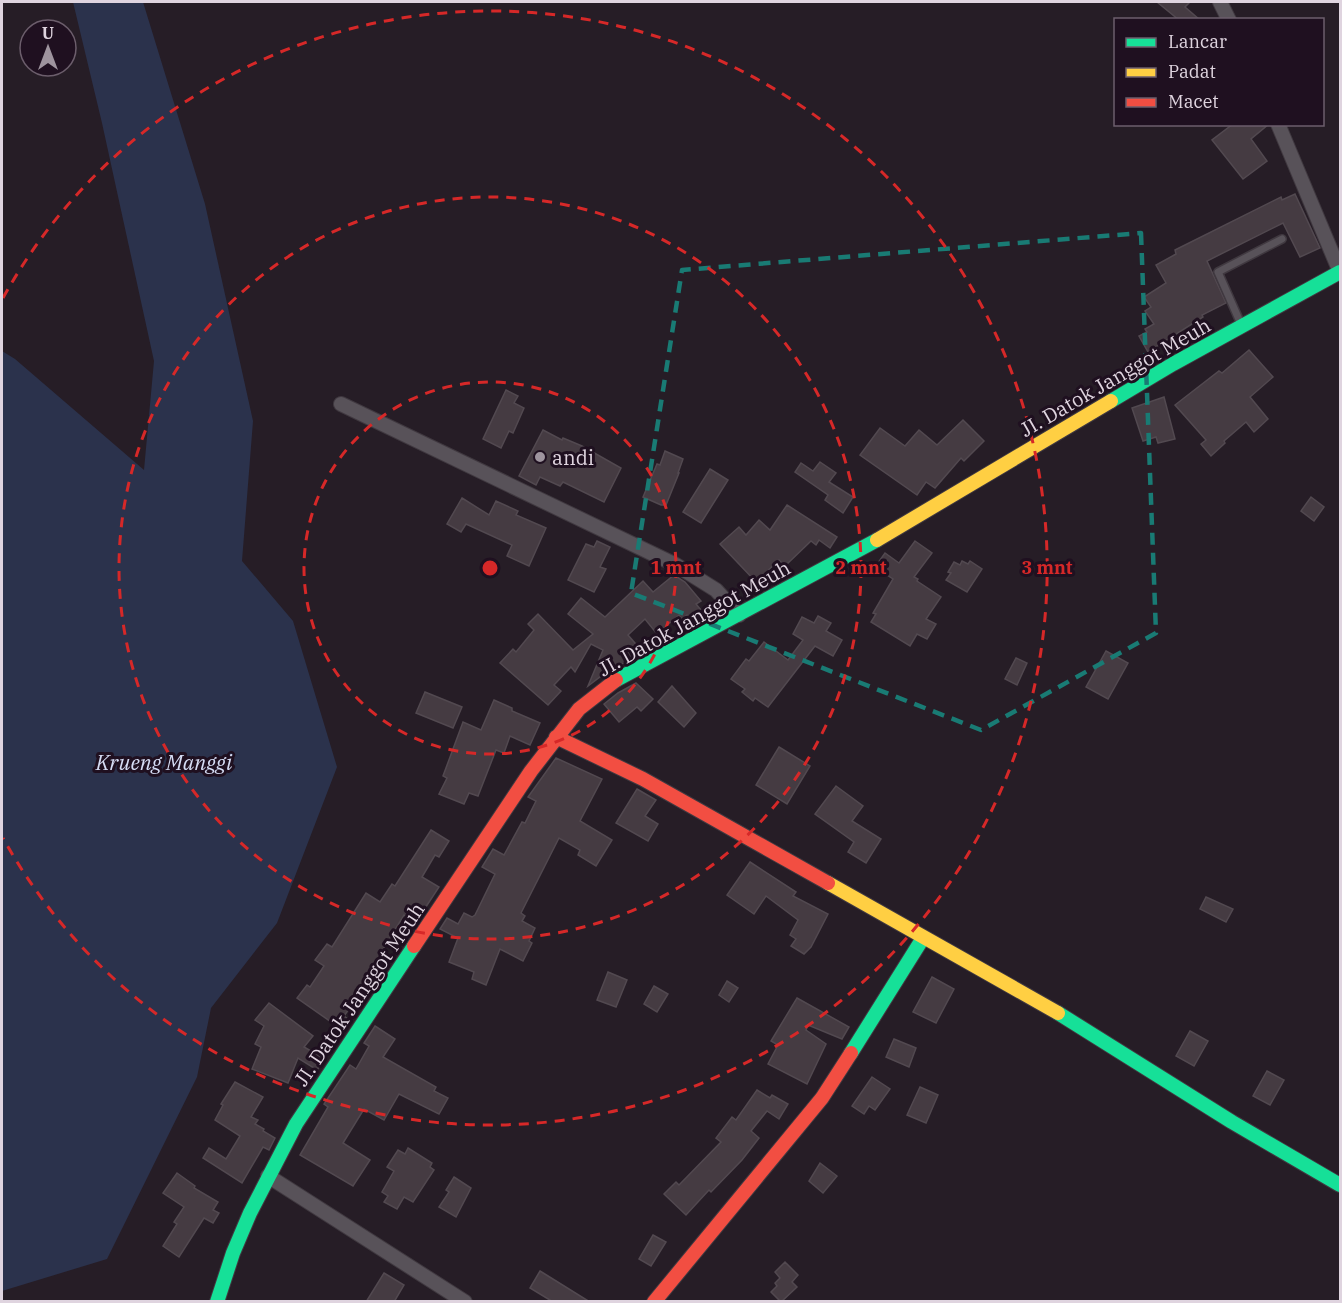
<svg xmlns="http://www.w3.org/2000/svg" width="1342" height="1303" viewBox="0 0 1342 1303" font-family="'IBM Plex Serif',serif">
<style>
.water{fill:#2b324c}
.building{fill:#453b42;stroke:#524950;stroke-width:1.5}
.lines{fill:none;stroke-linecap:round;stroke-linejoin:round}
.lane-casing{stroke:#403940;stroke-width:10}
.street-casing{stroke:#403940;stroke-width:16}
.fast-casing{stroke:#403940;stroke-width:16}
.slow-casing{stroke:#403940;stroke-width:16}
.jam-casing{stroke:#403940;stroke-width:16}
.lane{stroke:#585259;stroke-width:7}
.street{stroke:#585259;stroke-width:14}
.fast{stroke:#16e098;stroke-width:14}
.slow{stroke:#ffcf43;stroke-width:14}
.jam{stroke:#f24e42;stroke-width:14}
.marked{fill:none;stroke:#197b74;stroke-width:4.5;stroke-dasharray:12 8;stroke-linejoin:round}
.ring{fill:none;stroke:#d62828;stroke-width:3;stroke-dasharray:10 8}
.poi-dot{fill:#9e949e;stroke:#1f1020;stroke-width:2}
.labels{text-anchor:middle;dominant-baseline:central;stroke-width:6;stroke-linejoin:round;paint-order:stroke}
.street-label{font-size:20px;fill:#dfd4df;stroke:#1f1020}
.poi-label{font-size:20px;fill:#dfd4df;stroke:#1f1020;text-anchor:start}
.water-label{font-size:21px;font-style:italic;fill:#d6ddf5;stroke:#1f1020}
.centre{fill:#d62828;stroke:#1f1020;stroke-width:3}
.ring-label{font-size:18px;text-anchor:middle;font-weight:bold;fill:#d62828;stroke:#1f1020;stroke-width:6;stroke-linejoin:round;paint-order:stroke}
</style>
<rect width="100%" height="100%" fill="#261d26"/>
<!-- water -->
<path class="water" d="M 73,2 L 143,2 L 205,204 L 253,421 L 242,561 L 293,621 L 337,767 L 277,923 L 211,1008 L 197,1077 L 107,1259 L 2,1291 L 2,351 L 15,359 L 144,470 L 154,361 L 102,123 Z"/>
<!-- building -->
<g class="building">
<path d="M 1157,2 L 1190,2 L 1185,7 L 1200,20 L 1179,20 Z"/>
<path d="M 1233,124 L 1269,124 L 1251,139 L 1267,161 L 1243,179 L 1212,140 Z"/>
<path d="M 1295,194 L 1320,248 L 1300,257 L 1283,223 L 1207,261 L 1226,303 L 1202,315 L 1203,317 L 1148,352 L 1139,336 L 1147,332 L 1145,329 L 1154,324 L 1145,311 L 1151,307 L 1144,297 L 1166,283 L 1156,265 L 1176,254 L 1175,250 L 1281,197 L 1282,200 Z"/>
<path d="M 1249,350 L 1273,377 L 1250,397 L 1268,419 L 1254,432 L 1246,422 L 1224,441 L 1225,443 L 1211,456 L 1201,444 L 1206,440 L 1175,405 L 1219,371 L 1222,373 Z"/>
<path d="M 506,390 L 518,396 L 514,403 L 524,408 L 513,433 L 509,431 L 501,448 L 483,439 Z"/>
<path d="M 1164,397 L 1175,439 L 1158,443 L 1156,437 L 1143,441 L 1132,408 Z"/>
<path d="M 963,420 L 984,441 L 964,461 L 961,458 L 935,488 L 926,482 L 917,495 L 860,455 L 880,428 L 905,446 L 919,430 L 937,445 Z"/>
<path d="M 543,430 L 562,440 L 563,438 L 582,446 L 621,468 L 604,502 L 563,482 L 560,486 L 540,477 L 536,485 L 519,476 Z"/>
<path d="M 665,451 L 683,459 L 678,473 L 679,473 L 666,505 L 661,505 L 643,497 L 657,464 L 660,465 Z"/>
<path d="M 820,462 L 836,473 L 829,482 L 853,497 L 843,513 L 825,500 L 828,495 L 795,472 L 801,463 L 813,471 Z"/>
<path d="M 710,469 L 728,480 L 701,523 L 683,512 Z"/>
<path d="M 1311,497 L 1324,507 L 1314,521 L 1301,511 Z"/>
<path d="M 462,498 L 489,515 L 496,501 L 518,511 L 516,515 L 546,528 L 529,566 L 507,556 L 512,545 L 466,524 L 461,532 L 447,524 Z"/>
<path d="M 787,505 L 837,537 L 830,548 L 819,540 L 816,545 L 811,541 L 785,566 L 779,560 L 756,582 L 720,544 L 739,527 L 746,535 L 759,520 L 770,530 Z"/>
<path d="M 597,541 L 610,547 L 600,567 L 606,569 L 594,592 L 568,580 L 586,544 L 594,547 Z"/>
<path d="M 915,541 L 932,553 L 914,577 L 918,579 L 917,581 L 941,597 L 926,619 L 936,624 L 927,639 L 917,634 L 910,646 L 871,622 L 876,614 L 873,613 L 893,579 L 875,567 L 885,553 L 899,563 Z"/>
<path d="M 962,561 L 968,564 L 970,561 L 982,569 L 967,592 L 946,580 L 951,573 L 948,572 L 954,562 L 960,565 Z"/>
<path d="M 674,575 L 685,582 L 701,601 L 696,604 L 701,610 L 690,619 L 687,615 L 682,619 L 679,615 L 657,634 L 645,619 L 628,635 L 641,650 L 631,659 L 604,674 L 588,686 L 603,650 L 591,644 L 575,672 L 571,667 L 554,685 L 561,691 L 548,705 L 500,663 L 513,649 L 516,652 L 534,630 L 528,624 L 538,614 L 573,650 L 593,634 L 568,614 L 581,598 L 605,617 L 643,581 L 653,592 Z"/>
<path d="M 818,616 L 831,623 L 826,631 L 842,640 L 833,656 L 815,646 L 768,707 L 755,698 L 753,701 L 742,692 L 745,689 L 731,679 L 746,659 L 749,661 L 764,642 L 788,660 L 803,640 L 793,634 L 802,617 L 814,623 Z"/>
<path d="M 1106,651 L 1128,663 L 1108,699 L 1086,687 Z"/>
<path d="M 1016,658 L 1027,663 L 1017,685 L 1005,679 Z"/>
<path d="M 636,683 L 653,699 L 641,711 L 637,707 L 619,722 L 604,704 L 618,693 Z"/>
<path d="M 672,686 L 696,713 L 684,727 L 658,702 Z"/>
<path d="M 425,692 L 462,707 L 453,728 L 416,713 Z"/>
<path d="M 494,700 L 512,708 L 512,711 L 540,723 L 530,745 L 510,736 L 504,753 L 496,750 L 478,796 L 469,793 L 464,804 L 439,794 L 447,778 L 443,776 L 463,722 L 481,730 Z"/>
<path d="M 779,747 L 810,766 L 787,804 L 756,785 Z"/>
<path d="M 556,758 L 602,779 L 580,821 L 612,840 L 596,866 L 578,855 L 580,850 L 559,838 L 521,913 L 525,916 L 522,921 L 535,928 L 529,941 L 532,943 L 523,961 L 500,949 L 486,985 L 472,979 L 474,972 L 449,962 L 458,938 L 440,929 L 447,918 L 458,924 L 464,913 L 472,917 L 475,915 L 495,874 L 482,867 L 493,849 L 504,855 L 522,822 L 525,823 L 536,801 L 528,797 Z"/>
<path d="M 836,786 L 863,806 L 852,821 L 881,839 L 866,863 L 848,852 L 854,842 L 815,814 Z"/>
<path d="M 637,789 L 656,800 L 645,816 L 658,824 L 648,841 L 616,823 Z"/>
<path d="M 431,830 L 449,841 L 439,857 L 435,855 L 422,877 L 439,887 L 416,922 L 404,915 L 369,972 L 373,975 L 344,1016 L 348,1019 L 341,1029 L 297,998 L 307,985 L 310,987 L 324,966 L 315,960 L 327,944 L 332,947 L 366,893 L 380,902 L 392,884 L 395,886 Z"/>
<path d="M 750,862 L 796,892 L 793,896 L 828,914 L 811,947 L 804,954 L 791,946 L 796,939 L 790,935 L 798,920 L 766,896 L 754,914 L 727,895 Z"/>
<path d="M 1206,897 L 1233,909 L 1226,922 L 1200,909 Z"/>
<path d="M 608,972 L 627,980 L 616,1007 L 597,1000 Z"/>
<path d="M 932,977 L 954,989 L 936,1023 L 913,1012 Z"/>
<path d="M 727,981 L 738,988 L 729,1002 L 719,995 Z"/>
<path d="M 654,986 L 668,994 L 657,1012 L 644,1004 Z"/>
<path d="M 797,998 L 849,1027 L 842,1039 L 808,1025 L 806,1030 L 826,1044 L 807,1084 L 768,1064 L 778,1045 L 771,1041 Z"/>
<path d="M 269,1003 L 313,1036 L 304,1047 L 325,1059 L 317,1070 L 298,1058 L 288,1083 L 252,1069 L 261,1047 L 255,1044 L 264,1026 L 255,1020 Z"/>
<path d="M 375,1026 L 395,1039 L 383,1057 L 436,1087 L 434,1091 L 448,1098 L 439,1114 L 399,1094 L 384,1120 L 364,1109 L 343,1143 L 370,1160 L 353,1186 L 300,1155 L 328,1107 L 324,1104 L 350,1065 L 356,1069 L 369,1046 L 364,1043 Z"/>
<path d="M 1190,1031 L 1208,1041 L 1194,1066 L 1176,1056 Z"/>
<path d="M 894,1039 L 916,1048 L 909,1067 L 886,1057 Z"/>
<path d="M 1267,1071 L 1284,1080 L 1270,1105 L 1253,1096 Z"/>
<path d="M 872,1077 L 890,1089 L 875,1110 L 869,1106 L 864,1114 L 852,1106 Z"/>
<path d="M 235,1082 L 263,1097 L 251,1117 L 258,1120 L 255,1124 L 264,1129 L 263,1131 L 275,1138 L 269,1150 L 263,1147 L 242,1183 L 203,1158 L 209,1148 L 226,1159 L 240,1136 L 215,1120 L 223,1105 L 221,1104 Z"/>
<path d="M 920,1087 L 938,1095 L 926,1123 L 907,1115 Z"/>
<path d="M 757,1090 L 770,1098 L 772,1095 L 788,1104 L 779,1119 L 767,1111 L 751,1131 L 759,1138 L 742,1160 L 711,1192 L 709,1190 L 686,1215 L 664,1194 L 676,1182 L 679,1185 L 721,1142 L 716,1138 L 732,1117 L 736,1120 Z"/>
<path d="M 408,1148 L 432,1163 L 430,1167 L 434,1170 L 413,1202 L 404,1197 L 397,1209 L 384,1202 L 388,1196 L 382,1192 L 394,1171 L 387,1167 L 398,1150 L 405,1154 Z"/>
<path d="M 820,1163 L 837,1176 L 823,1193 L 809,1181 Z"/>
<path d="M 177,1173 L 195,1186 L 194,1188 L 218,1202 L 213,1210 L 219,1213 L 213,1223 L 204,1218 L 179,1257 L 163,1246 L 177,1224 L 174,1222 L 184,1207 L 163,1193 Z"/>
<path d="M 454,1177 L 471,1188 L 456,1217 L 439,1207 L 449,1192 L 446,1190 Z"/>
<path d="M 653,1235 L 666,1242 L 651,1266 L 639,1259 Z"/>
<path d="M 785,1262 L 798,1275 L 792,1282 L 797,1287 L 781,1302 L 771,1292 L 777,1286 L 775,1283 L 780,1278 L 775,1272 Z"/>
<path d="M 540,1271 L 590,1302 L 553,1302 L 530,1288 Z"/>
<path d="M 384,1273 L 404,1285 L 394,1302 L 366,1302 Z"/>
</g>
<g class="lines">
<defs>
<path id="lane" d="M 1241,324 L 1218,272 L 1282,239"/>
<g id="street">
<path d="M 1220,2 L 1229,20"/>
<path d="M 1278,124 L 1340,272"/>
<path d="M 341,404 L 676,565 L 716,590 L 739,615"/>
<path d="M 268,1176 L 465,1302"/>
</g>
<g id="fast">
<path d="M 1111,401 L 1173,364 L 1340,272"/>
<path d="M 616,680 L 877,540"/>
<path d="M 1058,1013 L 1232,1122 L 1340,1185"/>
<path d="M 851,1053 L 923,938"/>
<path d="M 217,1302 L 233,1253 L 250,1213 L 296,1124 L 414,946"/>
</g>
<g id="slow">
<path d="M 877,540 L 1111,401"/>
<path d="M 828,883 L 1058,1013"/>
</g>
<g id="jam">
<path d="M 556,737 L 643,779 L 828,883"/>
<path d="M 414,946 L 531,771 L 579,709 L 616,680"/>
<path d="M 654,1302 L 822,1098 L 851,1053"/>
</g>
</defs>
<!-- lane casing -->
<use href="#lane" class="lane-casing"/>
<!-- street casing -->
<use href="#street" class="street-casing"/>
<!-- fast casing -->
<use href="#fast" class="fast-casing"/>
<!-- slow casing -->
<use href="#slow" class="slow-casing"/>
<!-- jam casing -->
<use href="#jam" class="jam-casing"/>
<!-- lane -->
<use href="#lane" class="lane"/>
<!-- street -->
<use href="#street" class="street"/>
<!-- fast -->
<use href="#fast" class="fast"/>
<!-- slow -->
<use href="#slow" class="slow"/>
<!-- jam -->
<use href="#jam" class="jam"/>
</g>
<!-- marked area -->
<path class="marked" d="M 1141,233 L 1156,633 L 981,730 L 631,593 L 682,270 Z"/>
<!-- distance rings -->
<g class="ring">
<circle cx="490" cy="568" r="186"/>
<circle cx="490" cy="568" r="371"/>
<path d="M3 298A557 557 0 1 1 3 838"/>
</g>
<!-- markers -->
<circle class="poi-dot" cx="540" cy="457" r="6"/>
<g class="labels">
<!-- street labels -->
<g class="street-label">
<text transform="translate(1115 377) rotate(-30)">JI. Datok Janggot Meuh</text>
<text transform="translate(694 618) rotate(-29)">JI. Datok Janggot Meuh</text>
<text transform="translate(359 994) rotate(-56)">JI. Datok Janggot Meuh</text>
</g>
<!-- poi labels -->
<g class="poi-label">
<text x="552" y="457">andi</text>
</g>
<!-- water labels -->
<g class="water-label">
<text x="164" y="762">Krueng Manggi</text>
</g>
</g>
<circle cx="490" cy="568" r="9" class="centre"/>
<g class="ring-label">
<text x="676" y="574">1 mnt</text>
<text x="861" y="574">2 mnt</text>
<text x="1047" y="574">3 mnt</text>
</g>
<!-- border -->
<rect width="1342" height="1303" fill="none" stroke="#dfd4df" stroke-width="6"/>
<!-- legend -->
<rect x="1114" y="18" width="210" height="108" fill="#1f1020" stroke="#6c5e6c" stroke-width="1.5"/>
<rect x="1126" y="38" width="30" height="9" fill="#16e098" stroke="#6c5e6c" stroke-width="1.5"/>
<text x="1168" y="48" font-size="18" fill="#dfd4df">Lancar</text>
<rect x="1126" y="68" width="30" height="9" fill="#ffcf43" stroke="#6c5e6c" stroke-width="1.5"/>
<text x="1168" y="78" font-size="18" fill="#dfd4df">Padat</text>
<rect x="1126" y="98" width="30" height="9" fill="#f24e42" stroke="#6c5e6c" stroke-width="1.5"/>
<text x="1168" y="108" font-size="18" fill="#dfd4df">Macet</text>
<!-- north arrow -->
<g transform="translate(48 48)"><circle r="28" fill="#1f1020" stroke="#6c5e6c" stroke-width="1.5"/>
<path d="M0-4.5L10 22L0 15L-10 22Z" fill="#9e949e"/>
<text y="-9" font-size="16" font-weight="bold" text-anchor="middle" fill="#dfd4df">U</text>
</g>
</svg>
